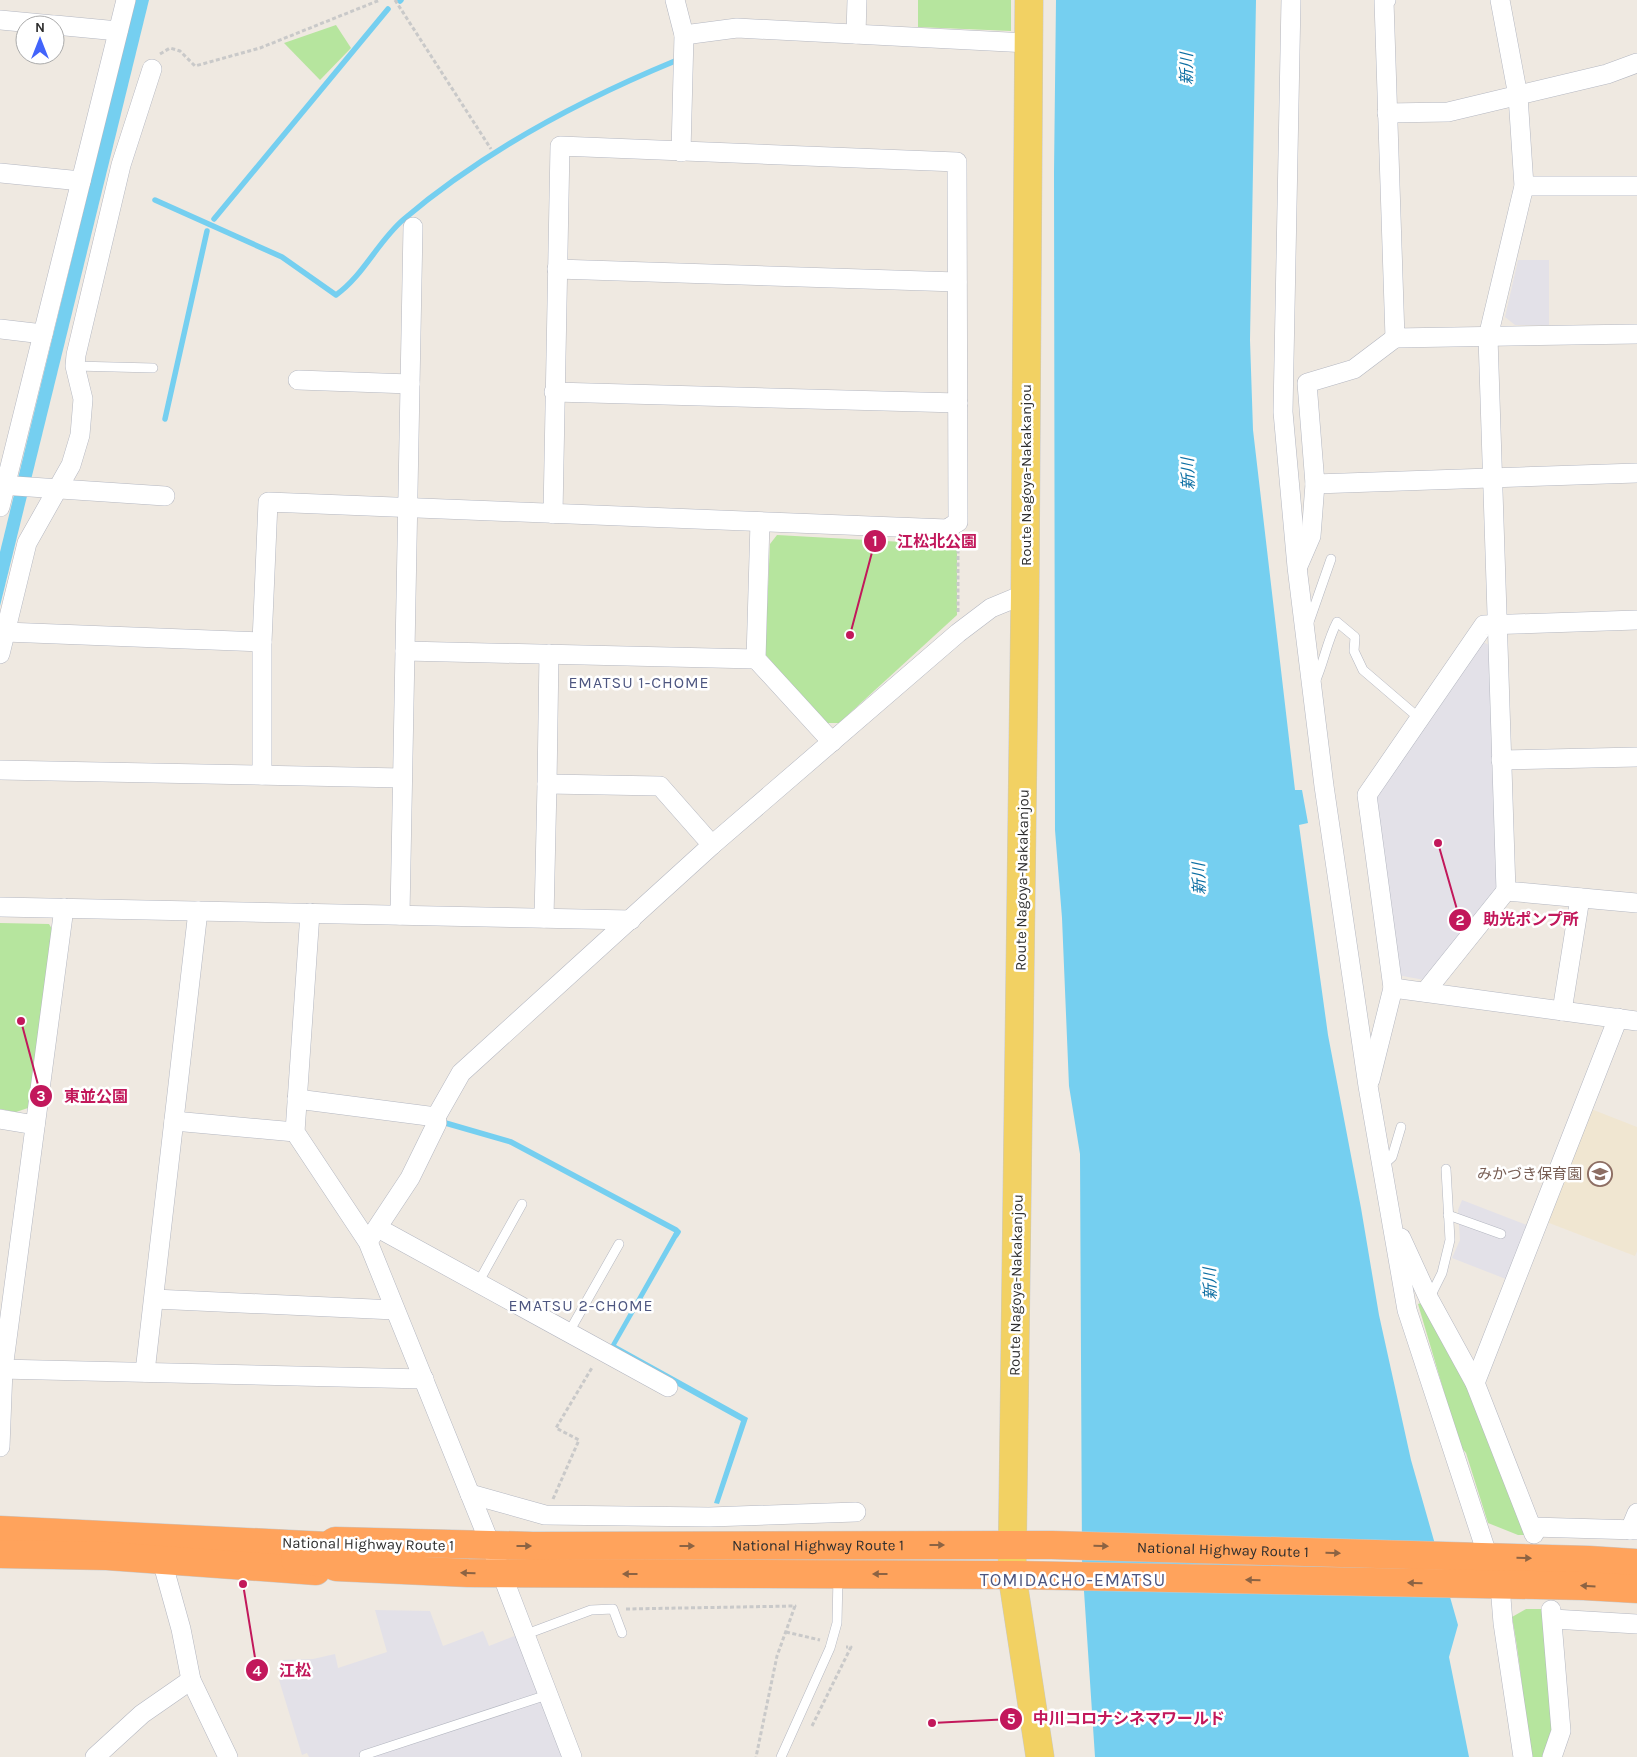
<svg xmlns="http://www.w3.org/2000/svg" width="1637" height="1757" viewBox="0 0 1637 1757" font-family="Karla,'Noto Sans JP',sans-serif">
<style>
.industrial{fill:#e3e1e8}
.education{fill:#f0e6d1}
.green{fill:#b6e59e}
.water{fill:#75cff0}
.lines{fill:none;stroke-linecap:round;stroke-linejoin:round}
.stream{stroke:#75cff0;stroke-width:5.5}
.lane-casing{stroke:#b4b7c1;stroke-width:10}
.street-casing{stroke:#b4b7c1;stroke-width:20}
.primary-casing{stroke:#c9c9c9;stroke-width:29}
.highway-casing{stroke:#c9c9c9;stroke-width:29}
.path{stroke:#c9c9c9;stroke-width:3;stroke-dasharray:4 2.5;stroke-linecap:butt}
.lane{stroke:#fff;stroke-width:9}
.street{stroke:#fff;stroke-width:19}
.primary{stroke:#f2d163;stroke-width:28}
.highway{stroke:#ffa35c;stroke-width:28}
.oneway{fill:#8c6343}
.labels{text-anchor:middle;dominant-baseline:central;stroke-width:5;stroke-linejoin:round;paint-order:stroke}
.street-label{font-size:15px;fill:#2e2e2e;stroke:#fff}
.education-label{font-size:15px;fill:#785e54;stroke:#fff;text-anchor:end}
.water-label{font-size:16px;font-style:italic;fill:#0d6fa3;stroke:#fff}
.neighbourhood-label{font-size:16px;letter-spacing:1px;fill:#4d5680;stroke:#fff}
.quarter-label{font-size:18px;letter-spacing:1px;fill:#4d5680;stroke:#fff}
.leader{fill:none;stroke:#c2185b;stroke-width:2}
.callout-dot{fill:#c2185b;stroke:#fff;stroke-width:2}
.mark-label{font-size:15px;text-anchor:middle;font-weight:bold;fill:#fff}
.callout-label{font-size:16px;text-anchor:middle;font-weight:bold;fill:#c2185b;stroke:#fff;stroke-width:5;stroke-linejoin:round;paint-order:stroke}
</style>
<rect width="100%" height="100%" fill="#efe9e1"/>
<!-- industrial -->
<g class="industrial">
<path d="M 1518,260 L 1549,260 L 1549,325 L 1515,325 L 1505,317 Z"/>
<path d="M 1483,642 L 1489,645 L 1498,890 L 1430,981 L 1397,975 L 1373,796 Z"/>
<path d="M 1462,1200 L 1532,1227 L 1511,1281 L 1452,1258 L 1460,1240 L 1458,1210 Z"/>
<path d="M 375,1610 L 430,1611 L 443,1646 L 483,1631 L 489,1646 L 517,1635 L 564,1757 L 309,1757 L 307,1753 L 302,1755 L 279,1680 L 283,1679 L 282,1660 L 313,1659 L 335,1654 L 338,1668 L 387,1652 Z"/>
</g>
<!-- education -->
<path class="education" d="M 1591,1109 L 1637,1127 L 1637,1251 L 1635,1256 L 1544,1221 Z"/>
<!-- green -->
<g class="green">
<path d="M 918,0 L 1011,0 L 1011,31 L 918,27 Z"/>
<path d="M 336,25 L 351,48 L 320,80 L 284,43 Z"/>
<path d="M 777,535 L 957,545 L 957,615 L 839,723 L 824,723 L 765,654 L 770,544 Z"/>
<path d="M 0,923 L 49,924 L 55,934 L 28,1108 L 16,1112 L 0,1109 Z"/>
<path d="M 1426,1301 L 1470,1388 L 1530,1535 L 1518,1535 L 1488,1523 L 1466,1453 L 1460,1446 L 1418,1304 Z"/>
<path d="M 1526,1609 L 1544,1609 L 1555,1732 L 1546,1757 L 1531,1757 C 1524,1710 1521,1664 1512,1617 Z"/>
</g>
<!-- water -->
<g class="water">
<path d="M 135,0 L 149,0 L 0,606 L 0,552 Z"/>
<path d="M 1056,0 L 1256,0 L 1250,340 L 1253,430 L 1295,790 L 1302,790 L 1308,823 L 1299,825 L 1328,1035 L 1361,1208 L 1379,1315 L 1411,1460 L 1458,1625 L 1449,1657 L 1469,1757 L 1095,1757 L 1082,1561 L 1080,1154 L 1069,1086 L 1062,918 L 1055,830 L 1054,172 Z"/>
<path d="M 676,1229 L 681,1231 L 616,1345 L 748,1418 L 719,1504 L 714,1503 L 741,1421 L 609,1348 Z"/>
</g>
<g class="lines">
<!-- stream -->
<g class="stream">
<path d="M 400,1 L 401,0"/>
<path d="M 155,200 L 282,257 L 336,295 C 364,275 378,241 404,219 C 484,151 578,101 675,61"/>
<path d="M 214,219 L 388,9"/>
<path d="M 165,419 L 207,231"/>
<path d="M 442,1122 L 511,1142 L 676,1230 L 678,1232 L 676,1235"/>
</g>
<defs>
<g id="lane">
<path d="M 75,366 L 153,368"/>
<path d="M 1309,622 L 1331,559"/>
<path d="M 1315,682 C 1324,662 1327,641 1337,622 L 1355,637 L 1354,651 L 1363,670 L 1419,718"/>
<path d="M 1382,1166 L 1392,1157 L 1401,1127"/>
<path d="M 1448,1215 L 1501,1234"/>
<path d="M 478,1283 L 522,1204"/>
<path d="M 1429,1299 L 1442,1273 L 1450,1240 L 1446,1169"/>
<path d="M 569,1332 L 619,1244"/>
<path d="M 524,1635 L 591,1610 L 613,1609 L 622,1633"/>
<path d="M 364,1755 L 547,1695"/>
<path d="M 781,1757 L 830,1648 L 837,1623 L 838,1576"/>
</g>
<g id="street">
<path d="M 675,0 L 684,35 L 681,152"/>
<path d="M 1291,0 L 1283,412 L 1297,567 L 1324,786 L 1368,1086 L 1407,1310 L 1488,1557 L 1500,1585 L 1503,1623 L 1523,1757"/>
<path d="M 1386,0 L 1384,1 L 1395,338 L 1637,334"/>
<path d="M 1500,0 L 1518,96 L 1524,186 L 1488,337 L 1506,891 L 1637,903"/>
<path d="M 0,20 L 53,25"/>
<path d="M 55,25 L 118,31"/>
<path d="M 856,34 L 857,0"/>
<path d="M 684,35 L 737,28 L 1027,43"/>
<path d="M 1387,113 L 1448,112 L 1607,74 L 1637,63"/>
<path d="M 0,173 L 81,181"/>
<path d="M 1524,186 L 1637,186"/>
<path d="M 557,269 L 957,282"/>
<path d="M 0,329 L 43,334"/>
<path d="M 1395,338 L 1354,369 L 1307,383 L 1315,484 L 1637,473"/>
<path d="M 298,380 L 410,384"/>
<path d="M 554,392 L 958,403"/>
<path d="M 0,485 L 165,496"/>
<path d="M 0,507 L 126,0"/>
<path d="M 760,522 L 756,659 L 832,742"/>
<path d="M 1298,566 L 1311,536 L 1315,484"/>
<path d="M 1637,620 L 1484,625 L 1367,795 L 1393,988 L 1637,1021"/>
<path d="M 5,632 L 262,642"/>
<path d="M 405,651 L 756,659"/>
<path d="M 0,654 L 27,543 L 71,465 L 80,435 L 83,399 L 75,366 L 76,355 L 121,165 L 152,69"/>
<path d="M 549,654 L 547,784 L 660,786 L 712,845"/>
<path d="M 1501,760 L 1637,757"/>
<path d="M 0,770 L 402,778"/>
<path d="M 262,775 L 262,642 L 268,502 C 494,511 721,520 947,529 L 958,522 L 957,162 L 560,146 L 553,514"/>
<path d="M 0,907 L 631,920"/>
<path d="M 310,913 L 295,1132 L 368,1242 L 491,1546 L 572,1757"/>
<path d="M 400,915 L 413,227"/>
<path d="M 544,918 L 547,784"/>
<path d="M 1425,992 L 1506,891"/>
<path d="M 1562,1011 L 1580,898"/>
<path d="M 1370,1080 L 1393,988"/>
<path d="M 297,1099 L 436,1117 L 461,1073 L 712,845 L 958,633 L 991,608 L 1025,594"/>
<path d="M 0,1119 L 35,1125"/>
<path d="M 174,1121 L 295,1132"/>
<path d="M 378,1228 L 668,1387"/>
<path d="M 371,1237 L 410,1178 L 437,1123 L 436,1117"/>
<path d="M 1401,1238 L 1429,1299 L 1475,1383 L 1534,1534"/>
<path d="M 154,1299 L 395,1310"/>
<path d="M 0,1369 L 424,1379"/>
<path d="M 145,1372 L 198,911"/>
<path d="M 1475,1383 L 1618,1018"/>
<path d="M 0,1447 L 3,1369 L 64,908"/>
<path d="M 470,1494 L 545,1515 L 709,1517 L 856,1512"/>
<path d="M 1532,1527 L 1637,1530"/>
<path d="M 1630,1530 L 1637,1513"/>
<path d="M 162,1561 L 181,1629 L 191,1680 L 228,1757"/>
<path d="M 1551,1610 L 1561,1731 L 1552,1757"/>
<path d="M 1553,1619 L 1637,1624"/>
<path d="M 95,1757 L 142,1714 L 191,1680"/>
</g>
<path id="primary" d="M 1029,0 L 1025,594 L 1012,1575 L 1040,1757"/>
<g id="highway">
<path id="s1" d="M 0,1530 L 328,1546 L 335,1541 L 533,1546 L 1052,1545 L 1589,1560 L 1637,1563"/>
<path d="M 0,1554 L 107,1556 L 316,1571"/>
<path d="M 295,1560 L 327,1563 L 336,1567 L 468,1573 L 1012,1575 L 1584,1586 L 1637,1589"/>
</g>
</defs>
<!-- lane casing -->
<use href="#lane" class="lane-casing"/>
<!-- street casing -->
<use href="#street" class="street-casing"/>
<!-- primary casing -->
<use href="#primary" class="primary-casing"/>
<!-- highway casing -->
<use href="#highway" class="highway-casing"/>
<!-- path -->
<g class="path">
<path d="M 395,0 L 491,149"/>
<path d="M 160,54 L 170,48 L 180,51 L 195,66 L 260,48 L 380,0"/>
<path d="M 958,612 L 958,543"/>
<path d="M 553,1499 L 579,1440 L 556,1428 L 593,1366"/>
<path d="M 626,1609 L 795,1606 L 777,1656 L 756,1757"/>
<path d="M 786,1632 L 820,1640"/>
<path d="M 812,1726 L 851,1647 L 846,1647"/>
</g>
<!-- lane -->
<use href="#lane" class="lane"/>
<!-- street -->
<use href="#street" class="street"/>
<!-- primary -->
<use href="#primary" class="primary"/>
<!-- highway -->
<use href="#highway" class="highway"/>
</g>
<!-- one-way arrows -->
<defs><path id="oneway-solid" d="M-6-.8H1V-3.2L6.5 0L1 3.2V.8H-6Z" transform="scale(1.25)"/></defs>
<g class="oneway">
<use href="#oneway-solid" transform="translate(937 1545)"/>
<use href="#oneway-solid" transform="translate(524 1546)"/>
<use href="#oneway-solid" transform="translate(687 1546)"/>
<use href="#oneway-solid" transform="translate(1101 1546) rotate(2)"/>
<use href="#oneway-solid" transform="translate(1333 1553) rotate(2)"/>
<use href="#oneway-solid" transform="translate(1524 1558) rotate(1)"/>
<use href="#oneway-solid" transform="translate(468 1573) rotate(-178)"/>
<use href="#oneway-solid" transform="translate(630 1574) rotate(-180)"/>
<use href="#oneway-solid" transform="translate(880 1574) rotate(-180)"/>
<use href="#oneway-solid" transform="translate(1253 1580) rotate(-179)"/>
<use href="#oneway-solid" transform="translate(1415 1583) rotate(-179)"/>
<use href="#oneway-solid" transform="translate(1588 1586) rotate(-177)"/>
</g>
<!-- icons -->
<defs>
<symbol id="school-ring" viewBox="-11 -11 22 22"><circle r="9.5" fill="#fff" stroke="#8d6e63" stroke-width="1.5"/><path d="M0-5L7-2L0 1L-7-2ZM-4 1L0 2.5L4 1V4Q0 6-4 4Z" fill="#8d6e63"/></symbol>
</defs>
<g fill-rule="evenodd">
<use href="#school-ring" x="1586" y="1160" width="28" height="28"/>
</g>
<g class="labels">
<!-- street labels -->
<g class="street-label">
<text transform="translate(1026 475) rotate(-90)">Route Nagoya-Nakakanjou</text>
<text transform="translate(1022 880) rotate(-89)">Route Nagoya-Nakakanjou</text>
<text transform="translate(1016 1285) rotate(-89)">Route Nagoya-Nakakanjou</text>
<text transform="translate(368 1544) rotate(1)">National Highway Route 1</text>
<text stroke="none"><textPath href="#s1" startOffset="820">National Highway Route 1</textPath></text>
<text stroke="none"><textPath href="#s1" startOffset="1225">National Highway Route 1</textPath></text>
</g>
<!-- education labels -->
<g class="education-label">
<text x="1582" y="1174">みかづき保育園</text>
</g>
<!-- water labels -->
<g class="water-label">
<text transform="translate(1186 69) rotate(-90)">新川</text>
<text transform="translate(1188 474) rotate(-92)">新川</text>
<text transform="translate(1199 879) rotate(-92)">新川</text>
<text transform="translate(1210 1284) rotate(-92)">新川</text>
</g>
<!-- neighbourhood labels -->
<g class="neighbourhood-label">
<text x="639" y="682">EMATSU 1-CHOME</text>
<text x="581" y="1305">EMATSU 2-CHOME</text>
</g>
<!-- quarter labels -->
<g class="quarter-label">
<text x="1073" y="1580">TOMIDACHO-EMATSU</text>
</g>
</g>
<!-- callouts -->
<path class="leader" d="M850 635L875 541M1438 843L1460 920M21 1021L41 1096M243 1584L257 1670M932 1723L1011 1719"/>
<g class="callout-dot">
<circle cx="850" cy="635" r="5"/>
<circle cx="1438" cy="843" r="5"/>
<circle cx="21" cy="1021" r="5"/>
<circle cx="243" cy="1584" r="5"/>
<circle cx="932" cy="1723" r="5"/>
<circle cx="875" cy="541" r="12"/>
<circle cx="1460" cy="920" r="12"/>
<circle cx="41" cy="1096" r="12"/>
<circle cx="257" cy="1670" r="12"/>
<circle cx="1011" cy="1719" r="12"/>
</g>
<g class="mark-label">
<text x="875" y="546">1</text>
<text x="1460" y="925">2</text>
<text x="41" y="1101">3</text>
<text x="257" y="1676">4</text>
<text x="1011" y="1724">5</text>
</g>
<g class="callout-label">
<text x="937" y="547">江松北公園</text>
<text x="1531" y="925">助光ポンプ所</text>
<text x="96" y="1102">東並公園</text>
<text x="295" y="1676">江松</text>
<text x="1129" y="1724">中川コロナシネマワールド</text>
</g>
<!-- north arrow -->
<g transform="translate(40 40)"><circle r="24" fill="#ffffff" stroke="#ababab"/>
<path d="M0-4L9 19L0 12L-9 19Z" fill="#4264fb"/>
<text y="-8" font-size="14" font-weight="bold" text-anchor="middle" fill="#2e2e2e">N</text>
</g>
</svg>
